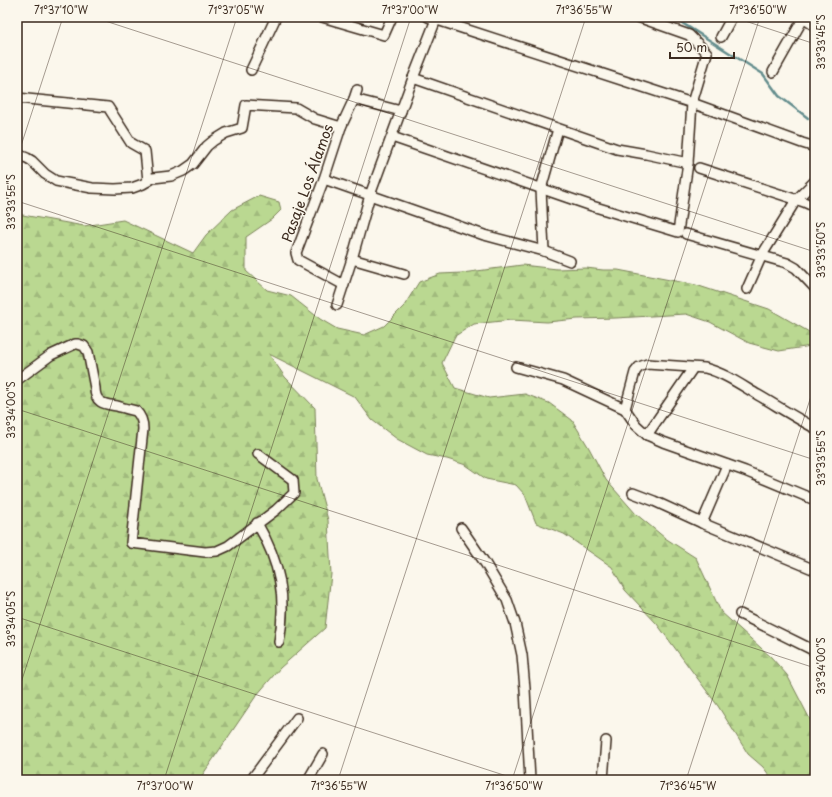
<svg xmlns="http://www.w3.org/2000/svg" width="832" height="797" viewBox="0 0 832 797" font-family="'Playpen Sans',sans-serif">
<style>
.forest{fill:url(#forest-firs);stroke:#7a8158}
.lines{fill:none;stroke-linecap:round;stroke-linejoin:round}
.stream{stroke:#638d8d;stroke-width:2.5}
.minor-casing{stroke:#3b2a1e;stroke-width:12}
.minor{stroke:#fbf7ec;stroke-width:9}
.ticks{fill:none;stroke:#3b2a1e;stroke-width:1;stroke-opacity:0.45}
.labels{text-anchor:middle;dominant-baseline:central;stroke-width:3;stroke-linejoin:round;paint-order:stroke}
.street-label{font-size:14px;fill:#3b2a1e;stroke:#fbf7ec}
.neatline{fill:none;stroke:#3b2a1e;stroke-width:1.5}
.ticks-label{font-size:10px;text-anchor:middle;fill:#3b2a1e}
</style>
<defs>
<pattern id="forest-firs" width="22" height="20" patternUnits="userSpaceOnUse"><rect width="22" height="20" fill="#bad891"/><path d="M5 1l3.5 6h-7zM16 11l3.5 6h-7z" fill="#a1ba7d"/></pattern>
</defs>
<rect width="100%" height="100%" fill="#fbf7ec"/>
<filter id="ink" filterUnits="userSpaceOnUse"><feTurbulence type="fractalNoise" baseFrequency=".025" numOctaves="2"/><feDisplacementMap in="SourceGraphic" scale="8" xChannelSelector="R" yChannelSelector="G"/><feConvolveMatrix kernelMatrix="1 2 1 2 8 2 1 2 1" color-interpolation-filters="sRGB"/></filter>
<g filter="url(#ink)">
<!-- forest -->
<path class="forest" d="M 259,196 L 279,202 L 281,210 L 272,219 L 246,237 L 246,271 L 267,290 L 291,296 L 320,319 L 337,329 L 364,335 L 384,326 L 404,306 L 419,282 L 440,274 L 462,273 L 522,265 L 557,269 L 586,268 L 603,270 L 618,270 L 696,285 L 769,309 L 811,333 L 815,334 L 815,348 L 811,346 L 779,351 L 749,343 L 710,322 L 686,314 L 616,318 L 577,319 L 547,322 L 511,320 L 474,324 L 455,336 L 442,363 L 455,388 L 489,398 L 525,394 L 549,403 L 572,420 L 589,448 L 606,480 L 636,514 L 665,538 L 696,558 L 721,612 L 771,657 L 787,675 L 815,729 L 815,780 L 773,780 L 763,767 L 748,754 L 718,706 L 657,624 L 625,590 L 612,567 L 564,534 L 536,523 L 525,495 L 516,485 L 486,479 L 466,465 L 447,459 L 427,455 L 397,439 L 372,420 L 355,397 L 269,354 L 285,377 L 315,408 L 317,479 L 328,520 L 331,574 L 325,628 L 280,668 L 256,696 L 199,780 L 17,780 L 17,214 L 84,226 L 123,220 L 193,253 L 206,235 L 232,210 Z"/>
<g class="lines">
<!-- stream -->
<path class="stream" d="M 666,17 L 679,21 L 763,74 L 779,96 L 808,118"/>
<defs>
<g id="minor">
<path d="M 322,17 L 384,35 L 392,17"/>
<path d="M 428,17 L 692,103 L 802,143 L 815,147"/>
<path d="M 801,17 L 815,26"/>
<path d="M 721,37 L 732,17"/>
<path d="M 251,70 L 276,17"/>
<path d="M 773,72 L 803,19"/>
<path d="M 413,78 L 617,149 L 646,154 L 688,163"/>
<path d="M 17,98 L 108,107 L 131,143 L 145,151 L 148,181"/>
<path d="M 354,99 L 401,111"/>
<path d="M 392,137 L 592,206 L 678,232 L 688,163 L 692,103 L 707,53 L 689,35 L 638,17"/>
<path d="M 17,154 L 27,158 L 32,161 L 45,174 L 56,181 L 92,188 L 115,189 L 132,188 L 143,184 L 153,178 L 171,176 L 183,171 L 193,164 L 207,146 L 213,141 L 226,133 L 242,128 L 246,105 L 296,108 L 315,119 L 341,127"/>
<path d="M 699,168 L 804,202 L 815,207"/>
<path d="M 324,179 L 484,235 L 544,251 L 570,261"/>
<path d="M 686,234 L 787,263 L 796,268 L 815,288"/>
<path d="M 544,251 L 541,189 L 558,129"/>
<path d="M 352,259 L 404,274"/>
<path d="M 344,285 L 298,260 L 296,253 L 324,179 L 341,127 L 354,99 L 357,90"/>
<path d="M 747,289 L 762,255 L 796,200 L 815,181"/>
<path d="M 337,305 L 352,259 L 370,195 L 413,78 L 437,17"/>
<path d="M 516,367 L 563,380 L 625,409 L 636,425 L 647,435 L 663,442 L 745,471 L 815,500"/>
<path d="M 17,380 L 51,355 L 75,344 L 78,344 L 84,346 L 88,352 L 95,388 C 95,404 105,404 117,406 C 123,408 129,409 136,411 C 141,416 143,422 143,429 L 131,543 L 205,552 L 217,551 L 228,546 L 276,510 L 294,493 L 293,480 L 258,454"/>
<path d="M 625,409 L 635,372 L 639,367 L 647,364 L 705,368 C 724,373 741,385 758,395 C 777,406 796,418 815,428"/>
<path d="M 647,435 L 693,368"/>
<path d="M 633,493 L 654,501 L 702,523 L 815,570"/>
<path d="M 257,523 C 280,562 287,598 279,642"/>
<path d="M 702,523 L 727,465"/>
<path d="M 461,528 L 485,563 L 507,600 L 515,623 L 522,655 L 525,689 L 530,780"/>
<path d="M 740,614 L 815,651"/>
<path d="M 251,780 L 297,718"/>
<path d="M 308,780 L 323,754"/>
<path d="M 603,780 L 606,741"/>
</g>
</defs>
<!-- minor casing -->
<use href="#minor" class="minor-casing"/>
<!-- minor -->
<use href="#minor" class="minor"/>
</g>
</g>
<!-- ticks -->
<path class="ticks" d="M 93,17 L 815,252M 733,17 L 815,44M 17,158 L 63,17M 17,201 L 815,460M 17,409 L 815,668M 17,617 L 519,780M 17,695 L 237,17M 164,780 L 411,17M 338,780 L 586,17M 512,780 L 760,17M 686,780 L 815,384"/>
<g class="labels">
<!-- street labels -->
<g class="street-label">
<text transform="translate(307 183) rotate(-70)">Pasaje Los Álamos</text>
</g>
</g>
<!-- margin -->
<rect width="832" height="797" fill="none" stroke="#fbf7ec" stroke-width="44"/>
<!-- scale -->
<path d="M670 52v6h64v-6" fill="none" stroke="#3b2a1e" stroke-width="2"/>
<text x="676" y="52" font-size="12" fill="#3b2a1e" stroke="#fbf7ec" stroke-width="3" paint-order="stroke">50 m</text>
<rect x="22" y="22" width="788" height="753" class="neatline"/>
<g class="ticks-label">
<text x="61" y="14">71°37'10"W</text>
<text x="236" y="14">71°37'05"W</text>
<text x="410" y="14">71°37'00"W</text>
<text x="584" y="14">71°36'55"W</text>
<text x="758" y="14">71°36'50"W</text>
<text transform="translate(821 42) rotate(-90)" y="4">33°33'45"S</text>
<text transform="translate(11 202) rotate(-90)" y="4">33°33'55"S</text>
<text transform="translate(821 250) rotate(-90)" y="4">33°33'50"S</text>
<text transform="translate(11 410) rotate(-90)" y="4">33°34'00"S</text>
<text transform="translate(821 458) rotate(-90)" y="4">33°33'55"S</text>
<text transform="translate(11 619) rotate(-90)" y="4">33°34'05"S</text>
<text transform="translate(821 666) rotate(-90)" y="4">33°34'00"S</text>
<text x="165" y="790">71°37'00"W</text>
<text x="339" y="790">71°36'55"W</text>
<text x="514" y="790">71°36'50"W</text>
<text x="688" y="790">71°36'45"W</text>
</g>
</svg>
